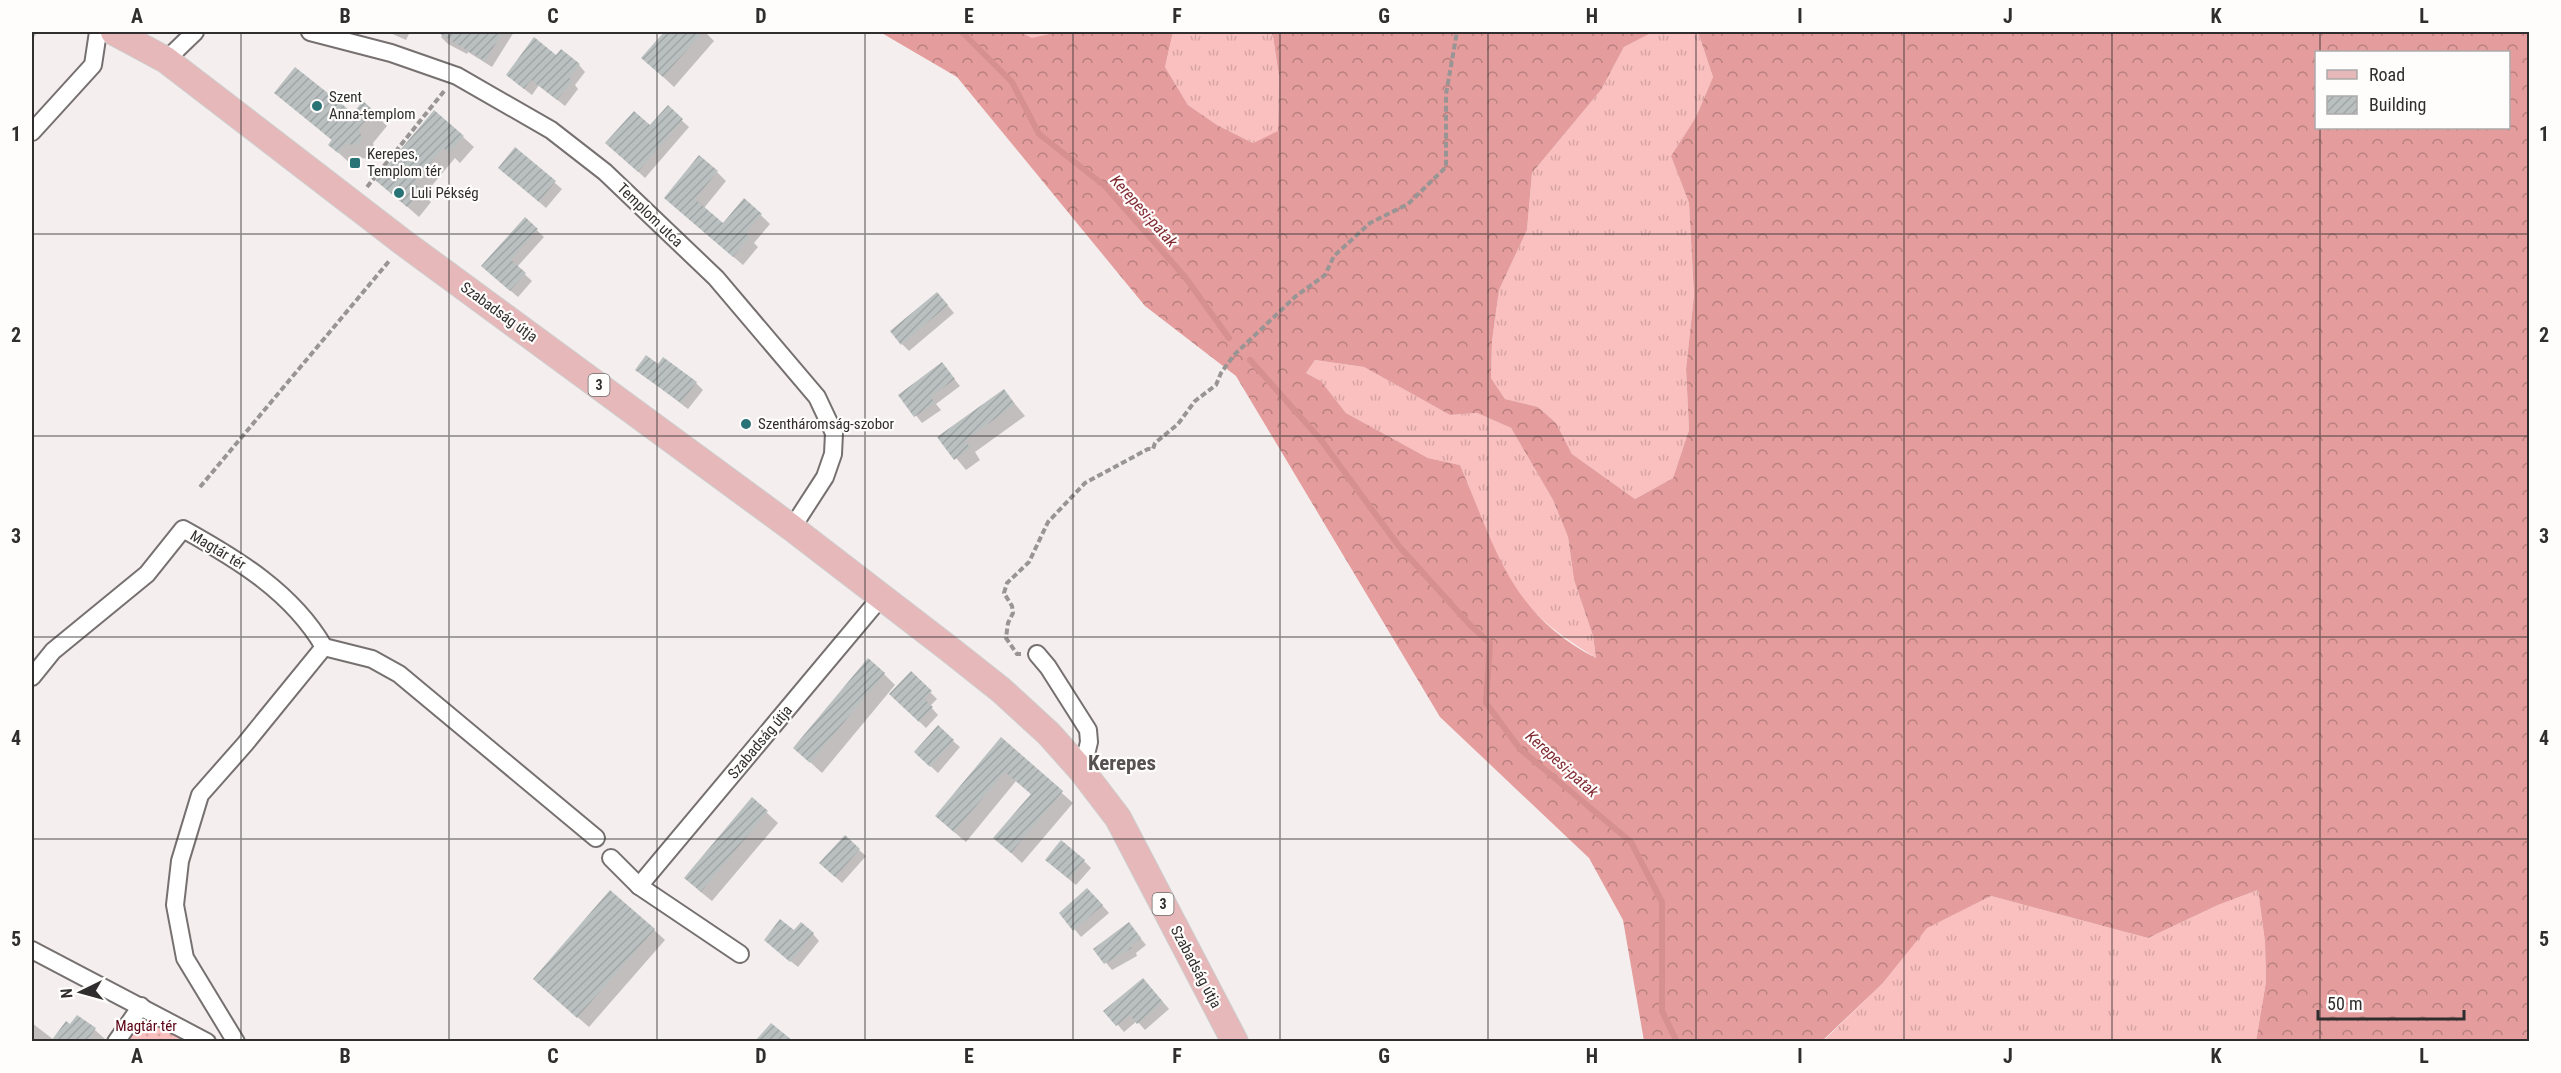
<svg xmlns="http://www.w3.org/2000/svg" width="2561" height="1073" viewBox="0 0 2561 1073" font-family="'Roboto Condensed',sans-serif">
<style>
.grass{fill:url(#grass-tufts)}
.forest{fill:url(#forest-crowns);fill-rule:evenodd}
.park{fill:url(#park-dots)}
.shadow{fill:#0003}
.lines{fill:none;stroke-linecap:round;stroke-linejoin:round}
.stream{stroke:#d79090;stroke-width:6}
.building{fill:url(#building-hatch)}
.street-casing{stroke:#767070;stroke-width:20}
.primary-casing{stroke:#cdcdcd;stroke-width:28}
.path{stroke:#999595;stroke-width:4;stroke-dasharray:6 3;stroke-linecap:butt}
.street{stroke:#fff;stroke-width:16}
.primary{stroke:#e6b8b9;stroke-width:26}
.grid{fill:none;stroke:#2f2d2d;stroke-width:1.5;stroke-opacity:0.55}
.poi-dot{fill:#287376;stroke:#fffcfc;stroke-width:2}
.labels{text-anchor:middle;dominant-baseline:central;stroke-width:4.5;stroke-linejoin:round;paint-order:stroke}
.shield{fill:#fffcfc;stroke:#6d6b6b;stroke-width:1.5}
.shield-label{font-size:14px;font-weight:bold;fill:#2f2d2d}
.poi-label{font-size:15px;fill:#2f2d2d;stroke:#fffcfc;text-anchor:start}
.street-label{font-size:15px;fill:#2f2d2d;stroke:#fffcfc}
.park-label{font-size:15px;fill:#590113;stroke:#fffcfc}
.water-label{font-size:16px;font-style:italic;fill:#802b32;stroke:#fffcfc}
.district-label{font-size:21px;font-weight:bold;fill:#575151;stroke:#fffcfc}
.neatline{fill:none;stroke:#2f2d2d;stroke-width:2}
.grid-label{font-size:20px;text-anchor:middle;font-weight:bold;fill:#2f2d2d}
</style>
<defs>
<pattern id="grass-tufts" width="24" height="20" patternUnits="userSpaceOnUse" patternTransform="scale(1.5)"><rect width="24" height="20" fill="#fabfbf"/><path d="M3 7l-1-3M5 7V3M7 7l1-3M15 17l-1-3M17 17v-4M19 17l1-3" fill="none" stroke="#d7a4a4"/></pattern>
<pattern id="forest-crowns" width="20" height="18" patternUnits="userSpaceOnUse" patternTransform="scale(1.5)"><rect width="20" height="18" fill="#e49c9c"/><path d="M2 6a3 3 0 1 1 6 0M12 15a3 3 0 1 1 6 0" fill="none" stroke="#b98080"/></pattern>
<pattern id="park-dots" width="8" height="8" patternUnits="userSpaceOnUse" patternTransform="scale(1.5)"><rect width="8" height="8" fill="#fabfbf"/><path d="M2 2h.1M6 6h.1" fill="none" stroke="#d7a4a4" stroke-width="1.8" stroke-linecap="round"/></pattern>
<pattern id="building-hatch" width="6" height="6" patternUnits="userSpaceOnUse" patternTransform="scale(1.5)"><rect width="6" height="6" fill="#bac0c0"/><path d="M-1 1l2-2M0 6l6-6M5 7l2-2" fill="none" stroke="#a0a5a5"/></pattern>
</defs>
<rect width="100%" height="100%" fill="#f4eeee"/>
<!-- grass -->
<g class="grass">
<path d="M 1020,32 L 1058,32 L 1031,39 Z"/>
<path d="M 1173,32 L 1270,32 L 1273,36 L 1279,76 L 1278,132 L 1253,143 L 1217,125 L 1188,105 L 1165,67 Z"/>
<path d="M 1653,32 L 1698,32 L 1713,77 L 1696,117 L 1671,156 L 1689,203 L 1694,295 L 1686,369 L 1689,430 L 1673,478 L 1635,499 L 1572,454 L 1556,423 L 1538,407 L 1505,399 L 1491,378 L 1492,341 L 1499,290 L 1527,230 L 1532,173 L 1601,90 L 1624,47 Z"/>
<path d="M 1315,360 L 1364,367 L 1450,415 L 1477,413 L 1511,428 L 1553,500 L 1568,537 L 1574,580 L 1593,636 L 1596,658 C 1565,639 1530,615 1511,583 C 1489,546 1477,504 1460,465 L 1428,458 L 1346,413 L 1321,381 L 1306,373 Z"/>
<path d="M 2258,890 L 2265,942 L 2266,982 L 2256,1041 L 1822,1042 L 1882,984 L 1926,928 L 1991,896 L 2148,938 L 2218,905 Z"/>
</g>
<!-- forest -->
<path class="forest" d="M 880,32 L 1020,32 L 1032,38 L 1058,32 L 1173,32 L 1165,67 L 1188,105 L 1217,125 L 1253,143 L 1278,131 L 1279,76 L 1273,36 L 1270,32 L 1653,32 L 1624,47 L 1601,90 L 1532,173 L 1527,230 L 1499,290 L 1492,341 L 1491,378 L 1505,399 L 1538,407 L 1556,423 L 1572,454 L 1635,499 L 1673,478 L 1689,430 L 1686,369 L 1694,295 L 1689,203 L 1671,156 L 1696,117 L 1713,77 L 1698,32 L 2529,32 L 2529,1041 L 2256,1041 L 2266,982 L 2265,942 L 2258,890 L 2218,905 L 2148,938 L 1991,896 L 1927,928 L 1882,984 L 1822,1041 L 1644,1041 L 1623,920 L 1589,858 L 1440,717 L 1236,376 L 1145,306 L 957,77 ZM 2316,52 L 2508,52 L 2508,128 L 2316,128 ZM 1315,360 L 1364,367 L 1450,415 L 1477,413 L 1511,428 L 1553,500 L 1568,537 L 1574,580 L 1593,636 L 1596,658 C 1509,614 1495,546 1460,465 L 1428,458 L 1346,413 L 1321,381 L 1306,373 Z"/>
<!-- park -->
<path class="park" d="M 141,1006 L 207,1042 L 116,1042 Z"/>
<!-- shadow -->
<g class="shadow">
<path d="M 32,32 L 36,34 L 32,41 Z"/>
<path d="M 388,32 L 410,32 L 406,40 Z"/>
<path d="M 444,32 L 514,32 L 492,67 L 468,52 L 467,54 L 448,44 L 441,37 Z"/>
<path d="M 666,32 L 705,32 L 714,41 L 674,87 L 643,58 Z"/>
<path d="M 557,57 L 579,65 L 585,72 L 575,85 L 578,89 L 565,106 L 539,85 L 532,95 L 514,81 Z"/>
<path d="M 276,93 L 353,115 L 373,112 L 387,126 L 373,143 L 376,154 L 372,159 L 360,158 L 353,166 L 330,145 L 333,141 Z"/>
<path d="M 668,108 L 689,127 L 645,178 L 612,147 L 651,127 Z"/>
<path d="M 463,137 L 474,147 L 460,163 L 455,158 L 424,195 L 431,202 L 419,217 L 377,180 Z"/>
<path d="M 515,149 L 562,189 L 546,208 L 507,174 Z"/>
<path d="M 717,172 L 726,181 L 704,208 L 723,225 L 745,200 L 770,224 L 754,243 L 758,247 L 743,265 L 675,207 Z"/>
<path d="M 525,219 L 544,237 L 517,267 L 532,281 L 518,297 L 490,273 Z"/>
<path d="M 943,300 L 954,313 L 909,351 L 902,344 Z"/>
<path d="M 942,364 L 960,386 L 936,404 L 941,410 L 922,423 L 900,395 Z"/>
<path d="M 637,370 L 696,383 L 703,390 L 688,409 Z"/>
<path d="M 1004,391 L 1025,416 L 975,452 L 980,460 L 966,470 L 939,437 Z"/>
<path d="M 911,673 L 937,699 L 930,706 L 938,715 L 926,728 L 891,694 Z"/>
<path d="M 884,674 L 895,685 L 822,773 L 795,748 Z"/>
<path d="M 1001,739 L 1073,803 L 1022,863 L 995,838 L 1032,795 L 1016,781 L 966,842 L 948,827 Z"/>
<path d="M 953,741 L 960,747 L 938,773 L 923,759 Z"/>
<path d="M 752,799 L 778,823 L 712,901 L 697,889 Z"/>
<path d="M 859,850 L 866,856 L 842,883 L 828,870 Z"/>
<path d="M 1084,861 L 1091,868 L 1076,885 L 1054,867 Z"/>
<path d="M 1094,896 L 1109,913 L 1081,937 L 1061,913 Z"/>
<path d="M 1129,924 L 1146,945 L 1136,953 L 1137,956 L 1112,970 L 1095,949 Z"/>
<path d="M 654,930 L 665,940 L 589,1027 L 546,990 Z"/>
<path d="M 794,933 L 813,934 L 819,941 L 798,967 L 773,947 Z"/>
<path d="M 1150,987 L 1169,1009 L 1145,1030 L 1137,1021 L 1124,1032 L 1106,1011 Z"/>
<path d="M 78,1017 L 95,1030 L 105,1039 L 103,1042 L 32,1042 L 32,1023 L 54,1040 L 70,1026 Z"/>
</g>
<g class="lines">
<!-- stream -->
<g class="stream">
<path d="M 962,32 L 1012,82 L 1039,134 L 1105,186 L 1185,277 L 1229,338"/>
<path d="M 1250,360 L 1321,440 L 1398,545 L 1470,625 L 1490,643 L 1486,703 L 1520,749 L 1631,842 L 1662,902 L 1662,1011 L 1677,1042"/>
</g>
</g>
<!-- building -->
<g class="building">
<path d="M 437,32 L 503,32 L 485,61 Z"/>
<path d="M 664,32 L 703,32 L 663,77 L 641,58 Z"/>
<path d="M 534,37 L 556,55 L 561,49 L 580,64 L 569,78 L 573,81 L 557,100 L 531,80 L 524,89 L 506,75 Z"/>
<path d="M 295,67 L 353,113 L 363,101 L 374,111 L 359,128 L 362,139 L 357,145 L 346,144 L 338,153 L 328,145 L 335,135 L 332,140 L 274,93 Z"/>
<path d="M 668,105 L 683,119 L 638,172 L 605,143 L 634,111 L 650,125 Z"/>
<path d="M 434,110 L 464,136 L 449,153 L 443,148 L 414,183 L 422,190 L 407,207 L 375,180 Z"/>
<path d="M 515,147 L 556,181 L 539,202 L 498,168 Z"/>
<path d="M 699,155 L 718,171 L 695,199 L 723,223 L 744,198 L 762,214 L 746,233 L 750,237 L 733,257 L 664,198 Z"/>
<path d="M 525,217 L 538,229 L 511,260 L 526,273 L 510,291 L 481,266 Z"/>
<path d="M 937,292 L 948,305 L 901,345 L 890,331 Z"/>
<path d="M 646,355 L 658,364 L 663,357 L 697,382 L 681,403 L 635,370 Z"/>
<path d="M 942,362 L 955,379 L 931,397 L 935,403 L 914,417 L 898,395 Z"/>
<path d="M 1004,389 L 1015,404 L 965,441 L 971,448 L 954,460 L 937,437 Z"/>
<path d="M 868,658 L 885,673 L 810,763 L 793,748 Z"/>
<path d="M 911,671 L 932,691 L 924,699 L 933,707 L 919,722 L 889,694 Z"/>
<path d="M 938,725 L 954,740 L 930,767 L 914,752 Z"/>
<path d="M 1001,737 L 1063,791 L 1011,853 L 993,838 L 1031,794 L 1005,772 L 954,832 L 935,816 Z"/>
<path d="M 752,797 L 768,811 L 701,892 L 684,878 Z"/>
<path d="M 845,835 L 860,849 L 835,877 L 819,863 Z"/>
<path d="M 1061,840 L 1085,860 L 1069,879 L 1045,860 Z"/>
<path d="M 1087,888 L 1103,905 L 1073,931 L 1059,913 Z"/>
<path d="M 610,890 L 655,929 L 577,1018 L 533,979 Z"/>
<path d="M 780,919 L 794,930 L 801,922 L 814,933 L 790,962 L 764,940 Z"/>
<path d="M 1129,922 L 1141,938 L 1130,946 L 1132,948 L 1104,964 L 1093,949 Z"/>
<path d="M 1143,978 L 1163,1002 L 1137,1024 L 1130,1015 L 1116,1026 L 1103,1011 Z"/>
<path d="M 77,1015 L 96,1028 L 89,1038 L 93,1041 L 51,1041 L 66,1021 L 70,1024 Z"/>
<path d="M 771,1023 L 793,1041 L 755,1041 Z"/>
</g>
<g class="lines">
<defs>
<g id="street">
<path d="M 310,32 L 391,53 L 457,76 L 551,130 L 605,172 L 716,278 L 817,397 L 834,433 L 833,454 L 825,477 L 792,528"/>
<path d="M 166,60 L 195,32"/>
<path d="M 32,132 L 93,65 L 98,32"/>
<path d="M 1037,654 L 1048,667 L 1088,730 L 1089,742 L 1082,771"/>
<path d="M 32,677 L 53,651 L 147,574 L 183,529 C 237,559 292,592 324,647 L 372,659 L 399,674 L 596,838"/>
<path d="M 611,858 L 639,886 L 740,954"/>
<path d="M 639,886 L 881,597"/>
<path d="M 32,950 L 207,1042"/>
<path d="M 116,1042 L 141,1006"/>
<path d="M 236,1042 L 185,958 L 175,905 L 180,861 L 200,795 L 245,744 L 324,647"/>
</g>
<path id="primary" d="M 114,32 L 166,60 L 404,243 L 792,528 L 948,648 L 1001,690 L 1049,734 L 1082,771 L 1118,818 L 1235,1042"/>
</defs>
<!-- street casing -->
<use href="#street" class="street-casing"/>
<!-- primary casing -->
<use href="#primary" class="primary-casing"/>
<!-- path -->
<g class="path">
<path d="M 367,187 L 445,90"/>
<path d="M 200,487 L 390,260"/>
<path d="M 1021,654 L 1017,654 L 1006,638 L 1008,623 L 1013,613 L 1012,606 L 1004,593 L 1007,583 L 1029,562 L 1048,522 L 1085,483 L 1148,449 L 1153,449 L 1155,443 L 1178,424 L 1195,401 L 1216,385 L 1221,373 L 1234,355 L 1296,296 L 1325,275 L 1334,256 L 1370,223 L 1408,204 L 1446,167 L 1446,94 L 1457,32"/>
</g>
<!-- street -->
<use href="#street" class="street"/>
<!-- primary -->
<use href="#primary" class="primary"/>
</g>
<!-- grid -->
<path class="grid" d="M 241,32 L 241,1042M 449,32 L 449,1042M 657,32 L 657,1042M 865,32 L 865,1042M 1073,32 L 1073,1042M 1280,32 L 1280,1042M 1488,32 L 1488,1042M 1696,32 L 1696,1042M 1904,32 L 1904,1042M 2112,32 L 2112,1042M 2320,32 L 2320,52M 2320,128 L 2320,1042M 32,234 L 2530,234M 32,436 L 2530,436M 32,637 L 2530,637M 32,839 L 2530,839"/>
<!-- markers -->
<g class="poi-dot">
<circle cx="317" cy="106" r="6"/>
<rect x="349" y="157" width="12" height="12" rx="3"/>
<circle cx="399" cy="193" r="6"/>
<circle cx="746" cy="424" r="6"/>
</g>
<g class="labels">
<!-- shield labels -->
<g class="shield">
<rect x="588.5" y="374" width="21" height="22" rx="4.5"/>
<rect x="1152.5" y="893" width="21" height="22" rx="4.5"/>
</g>
<g class="shield-label">
<text x="599" y="385">3</text>
<text x="1163" y="904">3</text>
</g>
<!-- poi labels -->
<g class="poi-label">
<text x="329" y="97">Szent<tspan x="329" dy="17">Anna-templom</tspan></text>
<text x="367" y="154">Kerepes,<tspan x="367" dy="17">Templom tér</tspan></text>
<text x="411" y="193">Luli Pékség</text>
<text x="758" y="424">Szentháromság-szobor</text>
</g>
<!-- street labels -->
<g class="street-label">
<text transform="translate(650 215) rotate(44)">Templom utca</text>
<text transform="translate(499 312) rotate(36)">Szabadság útja</text>
<text transform="translate(218 550) rotate(31)">Magtár tér</text>
<text transform="translate(760 742) rotate(-50)">Szabadság útja</text>
<text transform="translate(1196 967) rotate(62)">Szabadság útja</text>
</g>
<!-- park labels -->
<g class="park-label">
<text x="146" y="1026">Magtár tér</text>
</g>
<!-- water labels -->
<g class="water-label">
<text transform="translate(1144 211) rotate(48)">Kerepesi-patak</text>
<text transform="translate(1562 764) rotate(42)">Kerepesi-patak</text>
</g>
<!-- district labels -->
<g class="district-label">
<text x="1122" y="763">Kerepes</text>
</g>
</g>
<!-- border -->
<rect width="2561" height="1073" fill="none" stroke="#fffcfc" stroke-width="66"/>
<!-- legend -->
<rect x="2315" y="51" width="195" height="78" fill="#fffcfc" stroke="#aca9a9" stroke-width="1.5"/>
<rect x="2327" y="70" width="30" height="9" fill="#e6b8b9" stroke="#aca9a9" stroke-width="1.5"/>
<text x="2369" y="81" font-size="18" fill="#2f2d2d">Road</text>
<rect x="2327" y="96" width="30" height="18" fill="url(#building-hatch)" stroke="#aca9a9" stroke-width="1.5"/>
<text x="2369" y="111" font-size="18" fill="#2f2d2d">Building</text>
<!-- north arrow -->
<g transform="translate(81 992) rotate(265)" stroke="#fffcfc" stroke-width="4.5" paint-order="stroke">
<path d="M0-4.5L10 22L0 15L-10 22Z" fill="#2f2d2d"/>
<text y="-9" font-size="16" font-weight="bold" text-anchor="middle" fill="#2f2d2d">N</text>
</g>
<!-- scale -->
<path d="M2318 1010v9h146v-9" fill="none" stroke="#2f2d2d" stroke-width="3"/>
<text x="2327" y="1010" font-size="18" fill="#2f2d2d" stroke="#fffcfc" stroke-width="4.5" paint-order="stroke">50 m</text>
<rect x="33" y="33" width="2495" height="1007" class="neatline"/>
<g class="grid-label">
<text x="137" y="23">A</text>
<text x="345" y="23">B</text>
<text x="553" y="23">C</text>
<text x="761" y="23">D</text>
<text x="969" y="23">E</text>
<text x="1177" y="23">F</text>
<text x="1384" y="23">G</text>
<text x="1592" y="23">H</text>
<text x="1800" y="23">I</text>
<text x="2008" y="23">J</text>
<text x="2216" y="23">K</text>
<text x="2424" y="23">L</text>
<text x="16" y="141">1</text>
<text x="2544" y="141">1</text>
<text x="16" y="342">2</text>
<text x="2544" y="342">2</text>
<text x="16" y="543">3</text>
<text x="2544" y="543">3</text>
<text x="16" y="745">4</text>
<text x="2544" y="745">4</text>
<text x="16" y="946">5</text>
<text x="2544" y="946">5</text>
<text x="137" y="1063">A</text>
<text x="345" y="1063">B</text>
<text x="553" y="1063">C</text>
<text x="761" y="1063">D</text>
<text x="969" y="1063">E</text>
<text x="1177" y="1063">F</text>
<text x="1384" y="1063">G</text>
<text x="1592" y="1063">H</text>
<text x="1800" y="1063">I</text>
<text x="2008" y="1063">J</text>
<text x="2216" y="1063">K</text>
<text x="2424" y="1063">L</text>
</g>
</svg>
